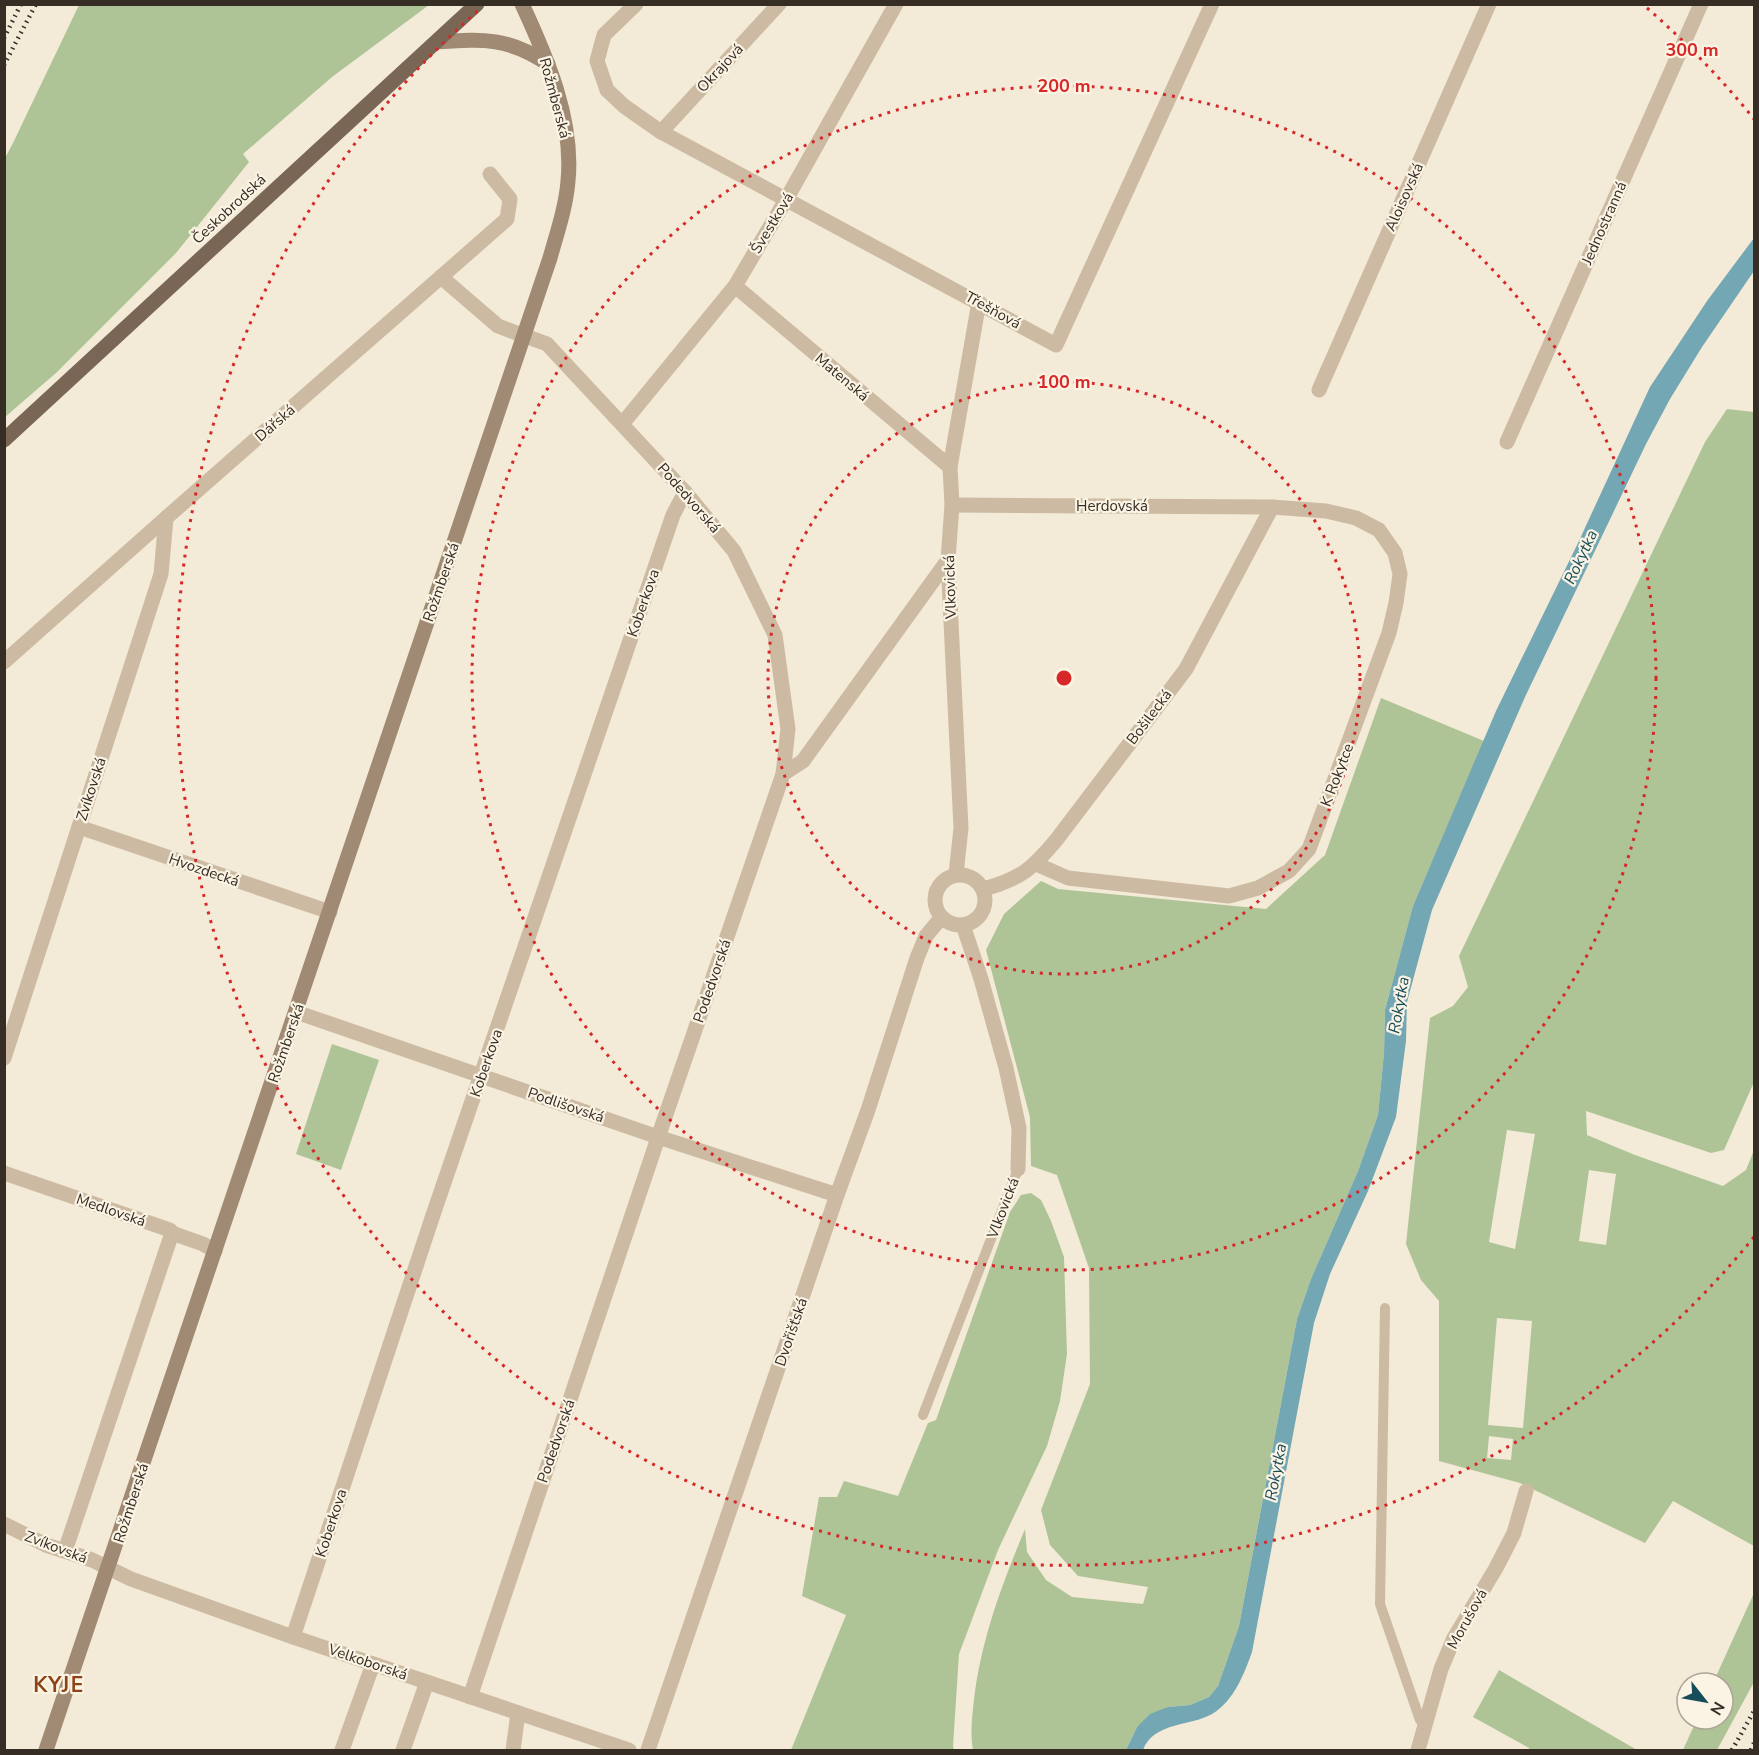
<svg xmlns="http://www.w3.org/2000/svg" width="1759" height="1755" viewBox="0 0 1759 1755" font-family="'Nunito Sans',sans-serif">
<style>
.green{fill:#aec496;fill-rule:evenodd}
.water{fill:#73a7b3}
.lines{fill:none;stroke-linecap:round;stroke-linejoin:round}
.lane{stroke:#ccbba2;stroke-width:10}
.street{stroke:#ccbba2;stroke-width:15}
.secondary{stroke:#a08a73;stroke-width:15}
.primary{stroke:#7a6654;stroke-width:15}
.rail{stroke:#362d25;stroke-width:4.5;stroke-dasharray:1.5 4.5;stroke-linecap:butt}
.ring{fill:none;stroke:#d62828;stroke-width:3;stroke-dasharray:3 6}
.labels{text-anchor:middle;dominant-baseline:central;stroke-width:4.5;stroke-linejoin:round;paint-order:stroke}
.street-label{font-size:15px;fill:#362d25;stroke:#fbf3e3}
.water-label{font-size:16px;font-style:italic;fill:#174d5b;stroke:#fbf3e3}
.district-label{font-size:21px;font-weight:bold;letter-spacing:1.5px;fill:#8d4316;stroke:#fbf3e3}
.centre{fill:#d62828;stroke:#fbf3e3;stroke-width:3}
.ring-label{font-size:18px;text-anchor:middle;font-weight:bold;fill:#d62828;stroke:#fbf3e3;stroke-width:4.5;stroke-linejoin:round;paint-order:stroke}
</style>
<rect width="100%" height="100%" fill="#f3ead7"/>
<!-- green -->
<g class="green">
<path d="M 79,5 L 429,5 L 332,77 L 243,154 L 249,162 L 176,253 L 56,373 L 5,417 L 5,158 L 13,143 Z"/>
<path d="M 1727,409 L 1754,412 L 1754,1082 L 1724,1150 L 1711,1153 L 1586,1111 L 1587,1135 L 1635,1155 L 1723,1186 L 1746,1170 L 1754,1150 L 1754,1546 L 1673,1501 L 1645,1543 L 1520,1483 L 1439,1461 L 1439,1301 L 1421,1280 L 1406,1244 L 1430,1018 L 1453,1006 L 1468,987 L 1459,956 L 1705,442 ZM 1507,1130 L 1535,1134 L 1515,1249 L 1489,1242 ZM 1589,1170 L 1616,1174 L 1606,1245 L 1579,1241 ZM 1497,1318 L 1532,1321 L 1523,1428 L 1488,1425 ZM 1489,1436 L 1513,1439 L 1511,1460 L 1487,1458 Z"/>
<path d="M 1381,698 L 1484,741 L 1413,906 L 1385,1010 L 1384,1053 L 1378,1115 L 1358,1171 L 1311,1279 L 1297,1319 L 1239,1626 L 1218,1686 L 1209,1697 L 1190,1705 L 1168,1707 L 1137,1727 L 1126,1750 L 973,1750 C 970,1733 972,1718 974,1700 C 981,1640 1002,1584 1025,1529 L 1027,1552 L 1046,1580 L 1072,1597 L 1143,1604 L 1148,1587 L 1078,1576 L 1050,1545 L 1041,1510 L 1090,1384 L 1089,1268 L 1057,1175 L 1031,1166 L 1030,1117 L 986,950 L 1004,914 L 1041,881 L 1058,889 L 1266,909 L 1325,855 Z"/>
<path d="M 332,1044 L 379,1060 L 341,1170 L 296,1154 Z"/>
<path d="M 1031,1193 L 1041,1200 L 1051,1221 L 1064,1257 L 1067,1354 L 1060,1401 L 1047,1446 L 998,1550 L 959,1654 L 953,1746 L 954,1750 L 791,1750 L 846,1615 L 802,1596 L 819,1497 L 837,1497 L 844,1481 L 898,1496 L 928,1423 L 936,1420 L 1010,1212 L 1021,1195 Z"/>
<path d="M 1754,1593 L 1754,1682 L 1717,1750 L 1683,1750 L 1697,1719 L 1723,1719 L 1723,1683 L 1713,1683 Z"/>
<path d="M 1499,1670 L 1637,1750 L 1529,1750 L 1529,1748 L 1473,1717 Z"/>
</g>
<!-- water -->
<path class="water" d="M 1754,238 L 1754,271 L 1702,347 L 1670,399 L 1646,444 L 1525,697 L 1432,910 L 1407,1002 L 1406,1041 L 1396,1117 L 1368,1191 L 1330,1274 L 1314,1323 L 1252,1652 C 1244,1674 1234,1701 1212,1714 C 1192,1726 1153,1722 1143,1750 L 1126,1750 L 1137,1727 L 1150,1714 L 1168,1707 L 1190,1705 L 1209,1697 L 1218,1686 L 1239,1626 L 1297,1319 L 1311,1279 L 1358,1171 L 1378,1115 L 1384,1053 L 1385,1010 L 1413,906 L 1496,711 L 1578,543 L 1650,387 L 1707,301 Z"/>
<g class="lines">
<!-- lane -->
<g class="lane">
<path d="M 1385,1308 L 1380,1604 L 1420,1720 L 1425,1722"/>
<path d="M 923,1415 L 1018,1169"/>
</g>
<!-- street -->
<g class="street">
<path d="M 636,4 L 604,35 L 597,61 L 607,90 L 624,106 L 661,132 L 1056,345 L 1212,4"/>
<path d="M 661,132 L 779,4"/>
<path d="M 441,277 L 498,326 L 547,344 L 685,492 L 734,551 L 775,635 L 788,729 L 783,774 L 663,1123 L 470,1697"/>
<path d="M 735,286 L 950,467"/>
<path d="M 1319,390 L 1489,4"/>
<path d="M 623,423 L 735,286 L 787,198 L 896,4"/>
<path d="M 1507,442 L 1701,4"/>
<path d="M 952,505 L 1272,507 L 1326,511 L 1356,518 L 1379,530 L 1395,553 L 1400,574 L 1396,603 L 1389,633 L 1309,849 L 1289,871 L 1258,888 L 1229,896 L 1068,878 L 1036,864"/>
<path d="M 4,662 L 166,518 L 507,219 L 510,199 L 490,174"/>
<path d="M 783,774 L 803,761 L 948,560"/>
<path d="M 79,827 L 330,912"/>
<path d="M 956,874 L 961,828 L 948,560 L 952,505 L 950,467 L 979,302"/>
<circle cx="960" cy="900" r="25"/>
<path d="M 984,889 C 1022,878 1032,869 1057,839 L 1186,669 L 1272,507"/>
<path d="M 963,925 L 981,979 L 1006,1068 L 1019,1128 L 1018,1169"/>
<path d="M 296,1012 L 658,1137 L 837,1195"/>
<path d="M 4,1058 L 161,574 L 166,518"/>
<path d="M 4,1173 L 170,1230 L 172,1233 L 203,1244 L 215,1251"/>
<path d="M 4,1524 L 46,1545 L 92,1560 L 131,1579 L 293,1637 L 629,1750"/>
<path d="M 65,1551 L 172,1233"/>
<path d="M 293,1637 L 434,1212 L 673,515 L 685,492"/>
<path d="M 342,1750 L 373,1664"/>
<path d="M 403,1750 L 427,1682"/>
<path d="M 513,1750 L 518,1713"/>
<path d="M 648,1750 L 837,1195 L 868,1110 L 917,958 L 926,936 L 941,918"/>
<path d="M 1418,1750 L 1441,1669 L 1454,1638 L 1496,1568 L 1514,1533 L 1526,1491"/>
</g>
<!-- secondary -->
<g class="secondary">
<path d="M 437,42 C 483,39 508,37 548,64"/>
<path d="M 46,1750 L 550,258 C 557,233 566,207 568,181 C 574,120 547,58 522,4"/>
</g>
<!-- primary -->
<path class="primary" d="M 4,440 L 477,4"/>
<!-- rail -->
<g class="rail">
<path d="M 4,38 L 21,4"/>
<path d="M 4,65 L 36,4"/>
<path d="M 1732,1750 L 1754,1711"/>
<path d="M 1751,1750 L 1754,1743"/>
</g>
</g>
<!-- distance rings -->
<g class="ring">
<circle cx="1064" cy="678" r="296"/>
<circle cx="1064" cy="678" r="592"/>
<path d="M1754 1237A888 888 0 1 1 481 8M1647 8A888 888 0 0 1 1754 119"/>
</g>
<g class="labels">
<!-- street labels -->
<g class="street-label">
<text transform="translate(720 68) rotate(-47)">Okrajová</text>
<text transform="translate(555 98) rotate(75)">Rožmberská</text>
<text transform="translate(1404 197) rotate(-66)">Aloisovská</text>
<text transform="translate(229 209) rotate(-43)">Českobrodská</text>
<text transform="translate(772 223) rotate(-59)">Švestková</text>
<text transform="translate(1604 223) rotate(-66)">Jednostranná</text>
<text transform="translate(993 310) rotate(29)">Třešňová</text>
<text transform="translate(842 377) rotate(40)">Matenská</text>
<text transform="translate(275 423) rotate(-41)">Dářská</text>
<text transform="translate(689 498) rotate(49)">Podedvorská</text>
<text x="1112" y="506">Herdovská</text>
<text transform="translate(441 582) rotate(-71)">Rožmberská</text>
<text transform="translate(950 587) rotate(-92)">Vlkovická</text>
<text transform="translate(643 603) rotate(-71)">Koberkova</text>
<text transform="translate(1149 717) rotate(-53)">Bošilecká</text>
<text transform="translate(1337 775) rotate(-69)">K Rokytce</text>
<text transform="translate(91 789) rotate(-72)">Zvíkovská</text>
<text transform="translate(204 870) rotate(19)">Hvozdecká</text>
<text transform="translate(712 981) rotate(-71)">Podedvorská</text>
<text transform="translate(286 1043) rotate(-71)">Rožmberská</text>
<text transform="translate(486 1063) rotate(-71)">Koberkova</text>
<text transform="translate(566 1105) rotate(19)">Podlišovská</text>
<text transform="translate(1003 1208) rotate(-69)">Vlkovická</text>
<text transform="translate(111 1210) rotate(19)">Medlovská</text>
<text transform="translate(791 1332) rotate(-71)">Dvořišťská</text>
<text transform="translate(556 1441) rotate(-71)">Podedvorská</text>
<text transform="translate(131 1503) rotate(-72)">Rožmberská</text>
<text transform="translate(331 1523) rotate(-72)">Koberkova</text>
<text transform="translate(56 1547) rotate(21)">Zvíkovská</text>
<text transform="translate(1467 1619) rotate(-61)">Morušová</text>
<text transform="translate(368 1662) rotate(19)">Velkoborská</text>
</g>
<!-- water labels -->
<g class="water-label">
<text transform="translate(1581 557) rotate(-65)">Rokytka</text>
<text transform="translate(1399 1005) rotate(-80)">Rokytka</text>
<text transform="translate(1276 1472) rotate(-79)">Rokytka</text>
</g>
<!-- district labels -->
<g class="district-label">
<text x="59" y="1685">KYJE</text>
</g>
</g>
<circle cx="1064" cy="678" r="9" class="centre"/>
<g class="ring-label">
<text x="1692" y="56">300 m</text>
<text x="1064" y="92">200 m</text>
<text x="1064" y="388">100 m</text>
</g>
<!-- border -->
<rect width="1759" height="1755" fill="none" stroke="#362d25" stroke-width="12"/>
<!-- north arrow -->
<g transform="translate(1705 1701) rotate(121)"><circle r="28" fill="#fbf3e3" stroke="#aca497" stroke-width="1.5"/>
<path d="M0-4.5L10 22L0 15L-10 22Z" fill="#174d5b"/>
<text y="-9" font-size="16" font-weight="bold" text-anchor="middle" fill="#362d25">N</text>
</g>
</svg>
